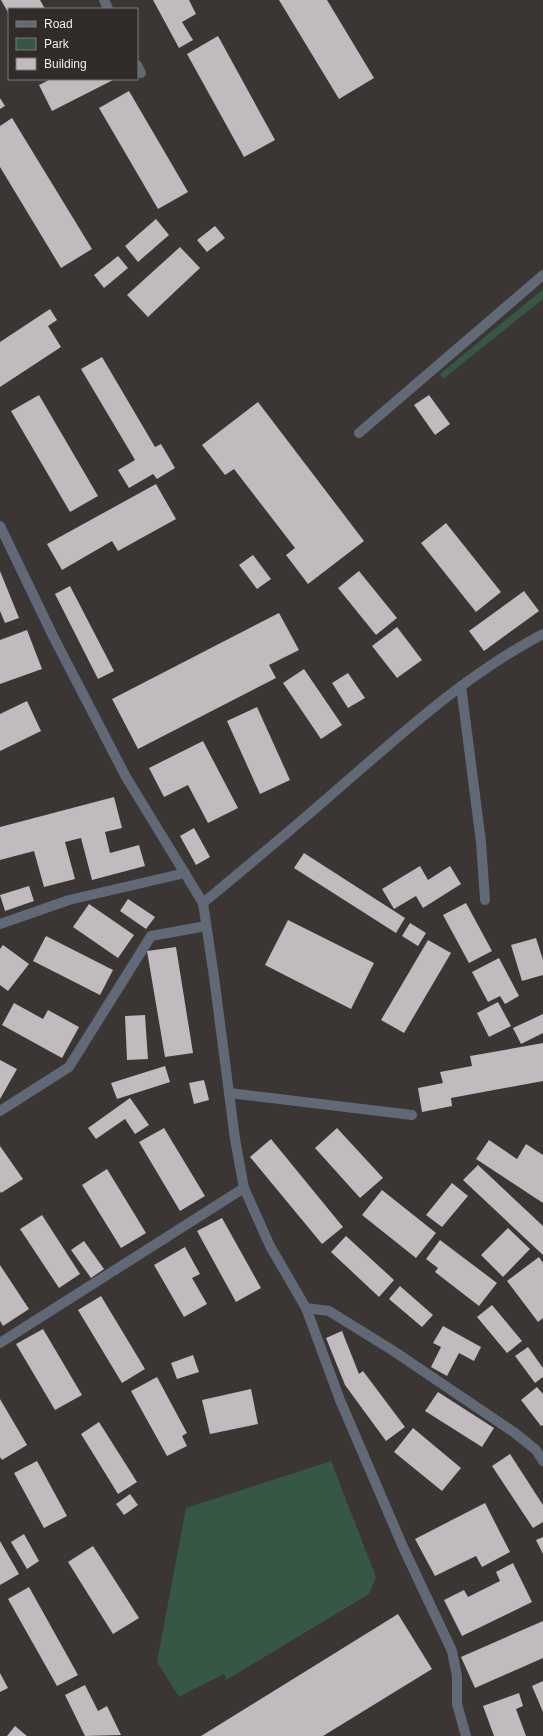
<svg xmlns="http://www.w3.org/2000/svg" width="543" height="1736" viewBox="0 0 543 1736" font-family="Arial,sans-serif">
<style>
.green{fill:#365743}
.building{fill:#c1babe}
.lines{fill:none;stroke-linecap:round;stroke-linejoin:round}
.minor{stroke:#616977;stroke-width:10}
</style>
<rect width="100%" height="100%" fill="#3b3533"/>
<!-- green -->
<g class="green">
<path d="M 543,289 L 543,299 L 443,379 L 440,374 Z"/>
<path d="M 331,1461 L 376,1577 L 369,1594 L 226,1680 L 224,1674 L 179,1697 L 157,1662 L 186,1508 Z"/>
</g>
<!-- building -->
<g class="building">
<path d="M 1,0 L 40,0 L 45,9 L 9,9 L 9,14 Z"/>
<path d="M 153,0 L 189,0 L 196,14 L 182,22 L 193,40 L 179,48 Z"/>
<path d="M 279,0 L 327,0 L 374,78 L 339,99 Z"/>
<path d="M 218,36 L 275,140 L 244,157 L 187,54 Z"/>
<path d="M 51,79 L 115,79 L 52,111 L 39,85 Z"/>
<path d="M 129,91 L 188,192 L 158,209 L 99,108 Z"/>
<path d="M 0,98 L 5,106 L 0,109 Z"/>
<path d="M 12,118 L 92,249 L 61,268 L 0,167 L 0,126 Z"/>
<path d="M 156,219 L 169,235 L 138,262 L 125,246 Z"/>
<path d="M 215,226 L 225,238 L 207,252 L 197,240 Z"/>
<path d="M 180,247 L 200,268 L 148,317 L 127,295 Z"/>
<path d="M 118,256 L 128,268 L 104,288 L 94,275 Z"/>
<path d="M 50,309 L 57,320 L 48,326 L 61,347 L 0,387 L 0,342 Z"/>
<path d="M 102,357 L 155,447 L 161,444 L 175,468 L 157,479 L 153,474 L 129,488 L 118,470 L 135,460 L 81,369 Z"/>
<path d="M 39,395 L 98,496 L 70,512 L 11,411 Z"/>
<path d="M 429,395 L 450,424 L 435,435 L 414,405 Z"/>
<path d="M 258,402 L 364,541 L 308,584 L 286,555 L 295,548 L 234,469 L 225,475 L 202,445 Z"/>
<path d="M 156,484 L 176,519 L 118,551 L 112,541 L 62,570 L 47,544 Z"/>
<path d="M 446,523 L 501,592 L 476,612 L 421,543 Z"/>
<path d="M 253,555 L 271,579 L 257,589 L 239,565 Z"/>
<path d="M 0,571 L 19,618 L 5,623 L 0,611 Z"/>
<path d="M 359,571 L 397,618 L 376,635 L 338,588 Z"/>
<path d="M 70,586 L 114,671 L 98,679 L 55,594 Z"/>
<path d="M 524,591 L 539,611 L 484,651 L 469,631 Z"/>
<path d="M 279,613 L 299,650 L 269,665 L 276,678 L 138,749 L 112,699 Z"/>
<path d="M 397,627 L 422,660 L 397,678 L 372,646 Z"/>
<path d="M 27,630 L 42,669 L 0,684 L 0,640 Z"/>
<path d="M 304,669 L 342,725 L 321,739 L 283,683 Z"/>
<path d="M 348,673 L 365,698 L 348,708 L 332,683 Z"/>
<path d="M 27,701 L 41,731 L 0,751 L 0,714 Z"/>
<path d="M 257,707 L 290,780 L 260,794 L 227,721 Z"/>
<path d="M 203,741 L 238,808 L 208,823 L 188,785 L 164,797 L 149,768 Z"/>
<path d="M 114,797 L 122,828 L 105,832 L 110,853 L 139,845 L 145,866 L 92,880 L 81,838 L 65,842 L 75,879 L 44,887 L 34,851 L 0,860 L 0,827 Z"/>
<path d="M 194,828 L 210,857 L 196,865 L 180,836 Z"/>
<path d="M 304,853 L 405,918 L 396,933 L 294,868 Z"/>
<path d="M 420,866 L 428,880 L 450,866 L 461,884 L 423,908 L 416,896 L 394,909 L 382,889 Z"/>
<path d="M 29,886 L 34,901 L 5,911 L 0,895 Z"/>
<path d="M 128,899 L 155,917 L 146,929 L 120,911 Z"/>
<path d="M 466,903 L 492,951 L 469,963 L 443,915 Z"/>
<path d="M 89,904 L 134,935 L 118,958 L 73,927 Z"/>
<path d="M 288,920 L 374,963 L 351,1009 L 265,965 Z"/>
<path d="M 410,923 L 426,933 L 418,946 L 402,936 Z"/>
<path d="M 46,936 L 113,970 L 100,995 L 33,961 Z"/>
<path d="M 536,938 L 543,960 L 543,975 L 522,981 L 511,945 Z"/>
<path d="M 428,940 L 451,953 L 404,1033 L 381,1020 Z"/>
<path d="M 3,945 L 29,964 L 8,991 L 0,985 L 0,949 Z"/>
<path d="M 176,947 L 193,1053 L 165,1057 L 147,951 Z"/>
<path d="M 499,958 L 519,996 L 505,1004 L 500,996 L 488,1002 L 472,972 Z"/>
<path d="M 498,1002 L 511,1026 L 489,1037 L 477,1013 Z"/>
<path d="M 14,1003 L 43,1019 L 48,1010 L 79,1027 L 62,1058 L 2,1025 Z"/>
<path d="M 543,1014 L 543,1033 L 521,1044 L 513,1028 Z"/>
<path d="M 145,1015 L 148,1059 L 127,1060 L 125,1016 Z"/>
<path d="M 543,1043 L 543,1081 L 451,1098 L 452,1106 L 422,1112 L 418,1088 L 443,1083 L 440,1072 L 472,1066 L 470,1056 Z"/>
<path d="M 0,1060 L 17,1069 L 0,1099 Z"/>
<path d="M 165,1066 L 170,1082 L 117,1099 L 111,1083 Z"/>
<path d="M 204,1080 L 209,1100 L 194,1104 L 189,1083 Z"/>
<path d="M 130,1098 L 149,1125 L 135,1134 L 125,1119 L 96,1139 L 88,1128 Z"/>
<path d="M 164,1128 L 205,1196 L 180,1211 L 139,1142 Z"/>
<path d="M 337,1128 L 383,1178 L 360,1198 L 315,1148 Z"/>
<path d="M 271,1139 L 343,1227 L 322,1244 L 250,1157 Z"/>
<path d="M 489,1140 L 517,1159 L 526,1144 L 543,1155 L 543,1203 L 476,1159 Z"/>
<path d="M 0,1146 L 23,1179 L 1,1193 L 0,1191 Z"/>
<path d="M 478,1165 L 543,1226 L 543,1255 L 463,1180 Z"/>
<path d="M 107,1169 L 146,1233 L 121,1248 L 82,1185 Z"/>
<path d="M 452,1183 L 468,1196 L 442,1227 L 426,1215 Z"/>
<path d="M 382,1190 L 436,1233 L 416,1258 L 362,1215 Z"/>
<path d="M 42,1215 L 80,1274 L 59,1288 L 20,1229 Z"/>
<path d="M 222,1218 L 261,1288 L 236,1302 L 197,1231 Z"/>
<path d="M 508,1228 L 530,1249 L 503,1277 L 481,1255 Z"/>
<path d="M 346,1236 L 394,1280 L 379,1297 L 331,1252 Z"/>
<path d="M 440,1240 L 497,1283 L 479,1306 L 435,1272 L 438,1268 L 426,1259 Z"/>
<path d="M 84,1241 L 104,1269 L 91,1278 L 71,1250 Z"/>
<path d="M 185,1247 L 200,1274 L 192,1278 L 207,1304 L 184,1317 L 154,1265 Z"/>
<path d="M 539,1257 L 543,1263 L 543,1318 L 538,1322 L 507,1281 Z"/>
<path d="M 0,1265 L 29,1309 L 3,1326 L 0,1321 Z"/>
<path d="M 400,1286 L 433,1315 L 422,1327 L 389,1299 Z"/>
<path d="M 101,1296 L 145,1369 L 122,1383 L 78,1310 Z"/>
<path d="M 492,1305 L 522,1341 L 507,1353 L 477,1317 Z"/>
<path d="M 443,1326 L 481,1347 L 474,1361 L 459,1353 L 447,1376 L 431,1367 L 441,1347 L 433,1343 Z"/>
<path d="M 43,1329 L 82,1395 L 55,1410 L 16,1344 Z"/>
<path d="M 342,1331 L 359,1374 L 363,1371 L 405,1427 L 386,1441 L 345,1385 L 326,1338 Z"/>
<path d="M 528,1347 L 543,1368 L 543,1377 L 535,1383 L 515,1356 Z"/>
<path d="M 193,1355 L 199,1372 L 177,1379 L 171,1363 Z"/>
<path d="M 157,1377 L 187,1433 L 182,1436 L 187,1446 L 167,1456 L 131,1391 Z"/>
<path d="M 537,1387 L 543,1394 L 543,1425 L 541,1426 L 521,1400 Z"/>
<path d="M 251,1389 L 258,1424 L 210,1434 L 202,1400 Z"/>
<path d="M 438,1392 L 494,1428 L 482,1447 L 425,1411 Z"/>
<path d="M 0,1399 L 27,1445 L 2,1460 L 0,1457 Z"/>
<path d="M 99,1422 L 137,1482 L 118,1494 L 81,1434 Z"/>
<path d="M 413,1428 L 461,1468 L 442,1491 L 394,1452 Z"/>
<path d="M 510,1454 L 543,1505 L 543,1522 L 533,1528 L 492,1466 Z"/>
<path d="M 37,1461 L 67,1516 L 44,1528 L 14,1473 Z"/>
<path d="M 130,1494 L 138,1505 L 124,1515 L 116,1504 Z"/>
<path d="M 485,1503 L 510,1552 L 482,1567 L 476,1556 L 435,1576 L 415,1539 Z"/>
<path d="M 24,1534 L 39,1561 L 27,1569 L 11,1542 Z"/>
<path d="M 543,1537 L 543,1554 L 536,1540 Z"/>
<path d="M 0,1541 L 19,1574 L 0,1585 Z"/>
<path d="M 93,1546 L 139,1618 L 113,1634 L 68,1562 Z"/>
<path d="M 513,1563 L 532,1602 L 462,1636 L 444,1600 L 464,1590 L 468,1597 L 500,1581 L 496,1572 Z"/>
<path d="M 29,1587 L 78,1675 L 57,1686 L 8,1599 Z"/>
<path d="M 398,1614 L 432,1669 L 323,1736 L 201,1736 Z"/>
<path d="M 543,1621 L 543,1658 L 475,1688 L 461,1657 Z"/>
<path d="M 0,1673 L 8,1688 L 0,1692 Z"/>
<path d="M 543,1681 L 543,1712 L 532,1686 Z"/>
<path d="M 85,1685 L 98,1711 L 107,1706 L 121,1735 L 85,1736 L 65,1695 Z"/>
<path d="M 519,1693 L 523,1706 L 516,1709 L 526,1736 L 494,1736 L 483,1706 Z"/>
<path d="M 15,1726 L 27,1736 L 7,1736 Z"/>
</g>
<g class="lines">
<!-- minor -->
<g class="minor">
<path d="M 104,0 L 108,9"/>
<path d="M 137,65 L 141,73"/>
<path d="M 359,433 L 543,275"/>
<path d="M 0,526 L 54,638 L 126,777 L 203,903 L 214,977 L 235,1139 L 244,1188 L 270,1246 L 306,1308 L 340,1400 L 403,1547 L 452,1651 L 457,1676 L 457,1704 L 466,1736"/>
<path d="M 461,686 L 481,842 L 485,900"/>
<path d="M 203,903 C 244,869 284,836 324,801 C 394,741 461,677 543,634"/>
<path d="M 0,924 L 69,900 L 185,873"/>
<path d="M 229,1093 L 412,1115"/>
<path d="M 0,1111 L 69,1067 L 151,936 L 206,926"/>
<path d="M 306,1308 L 329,1311 L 392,1350 L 515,1433 L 536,1450 L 543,1461"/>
<path d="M 0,1343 L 244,1188"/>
</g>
</g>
<!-- legend -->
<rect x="8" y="8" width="130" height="72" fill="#312b29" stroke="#7e7977"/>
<rect x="16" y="21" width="20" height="6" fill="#616977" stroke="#7e7977"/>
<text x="44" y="28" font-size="12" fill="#f1edec">Road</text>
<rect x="16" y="38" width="20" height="12" fill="#365743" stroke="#7e7977"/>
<text x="44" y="48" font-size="12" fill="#f1edec">Park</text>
<rect x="16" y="58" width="20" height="12" fill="#c1babe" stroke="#7e7977"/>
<text x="44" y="68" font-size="12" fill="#f1edec">Building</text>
</svg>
